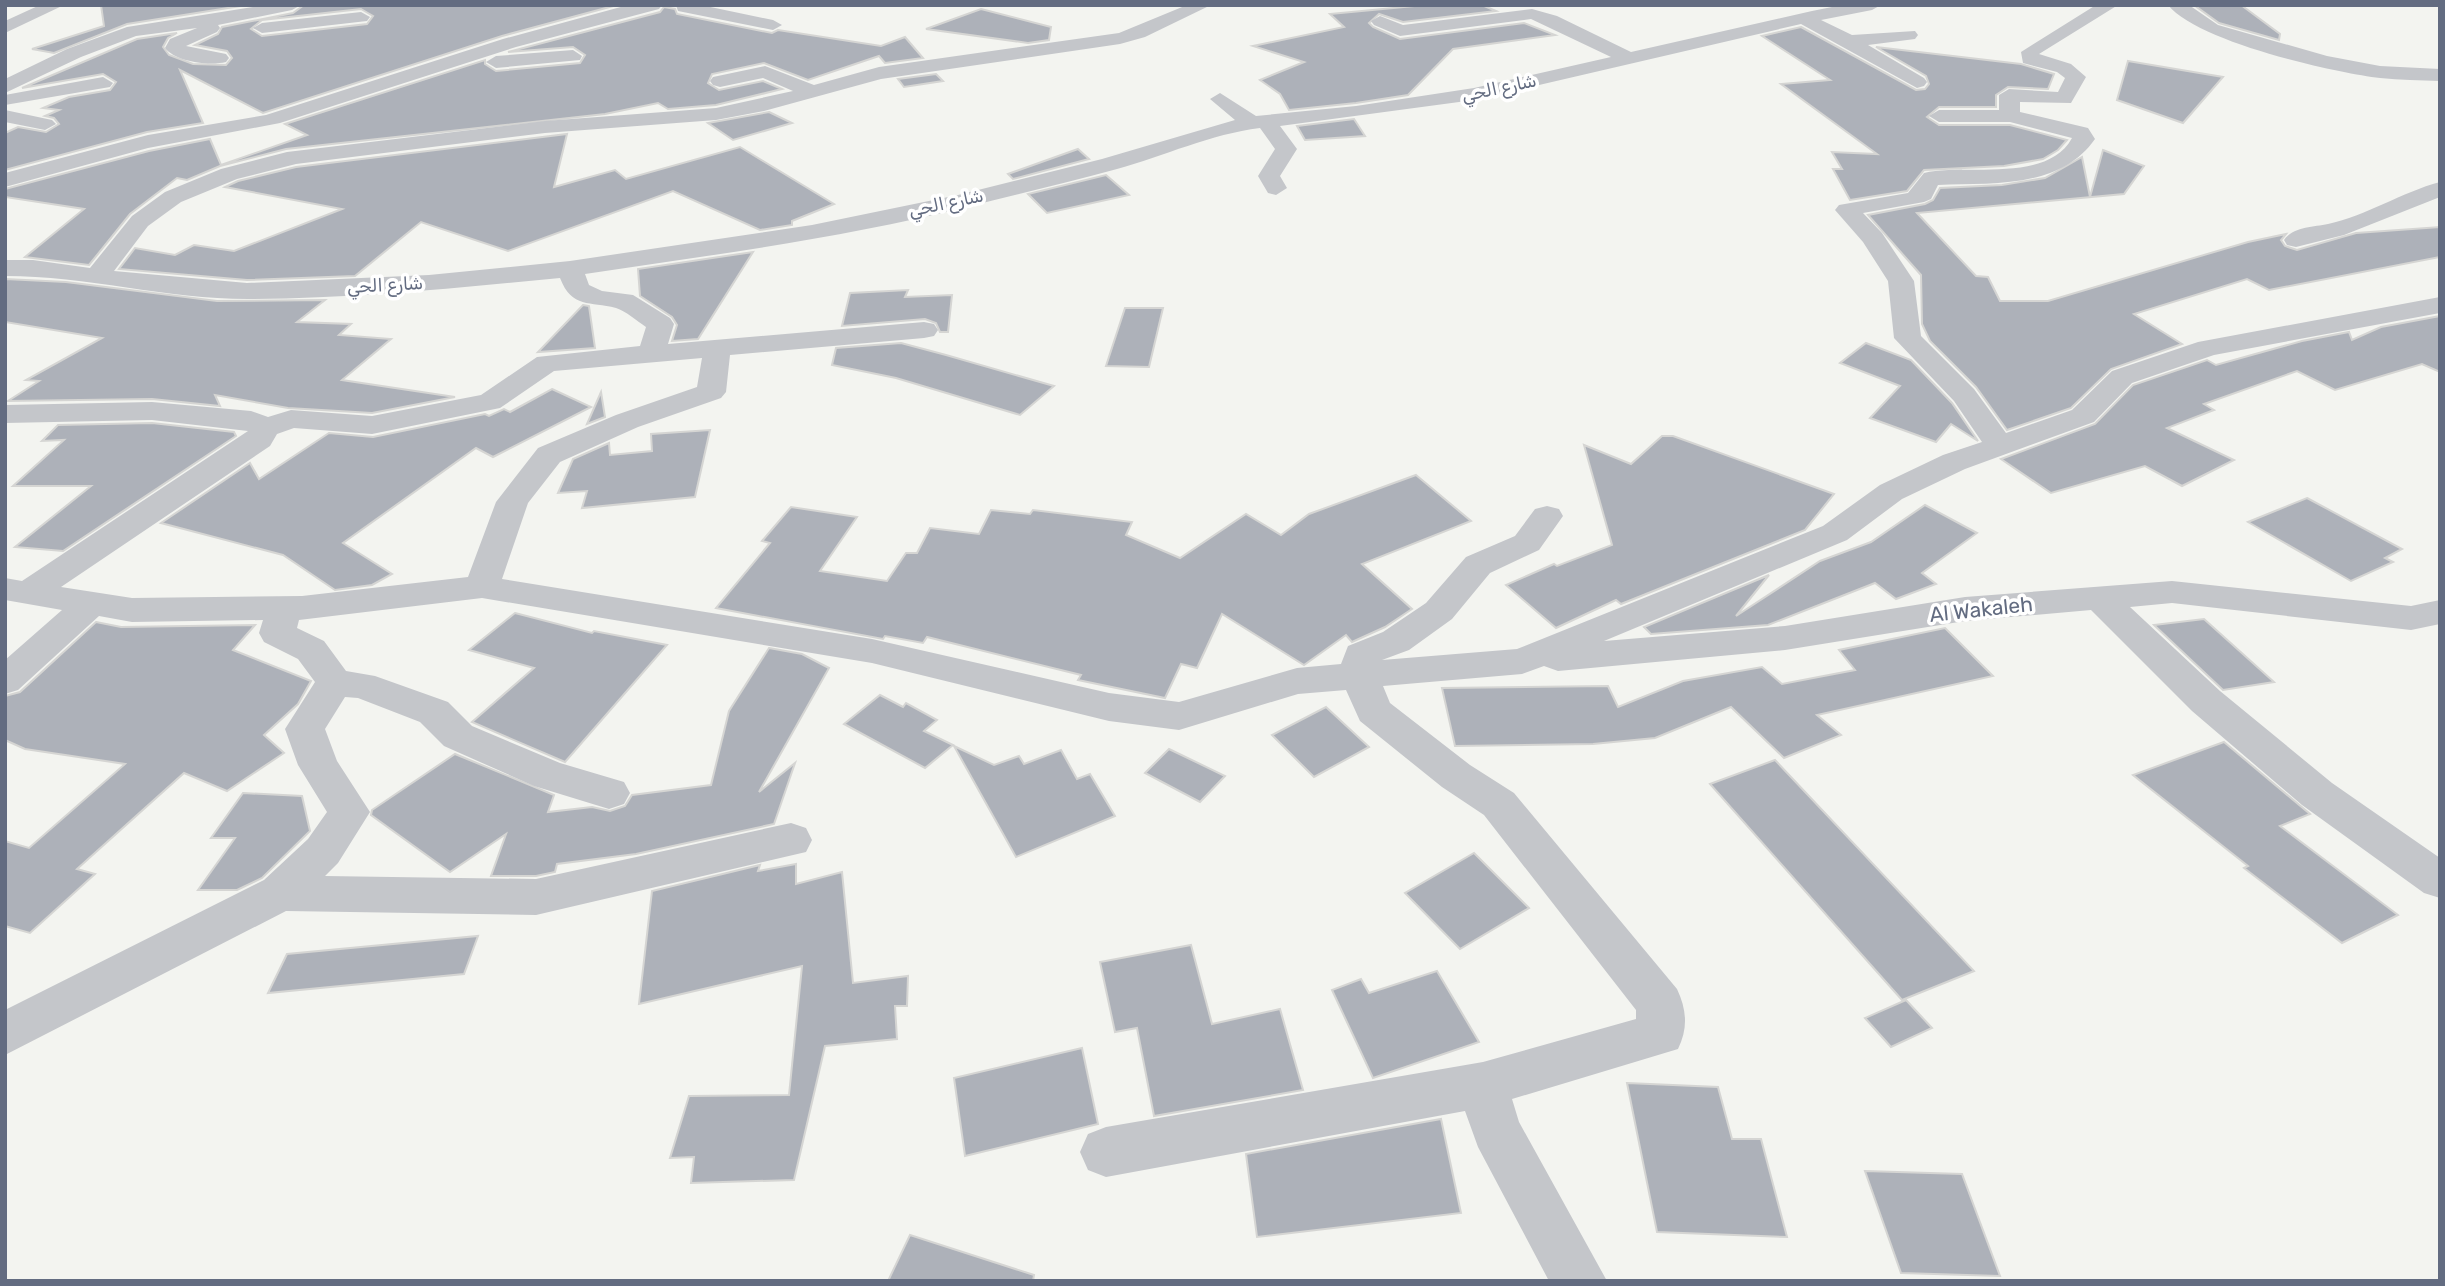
<svg xmlns="http://www.w3.org/2000/svg" width="2445" height="1286" viewBox="0 0 2445 1286" font-family="Rubik,Cairo,sans-serif">
<style>
.building{fill:#adb1b9;stroke:#d5d5d3;stroke-width:2;fill-rule:evenodd}
.lines{fill:none;stroke-linecap:round;stroke-linejoin:round}
.minor{fill:#c4c6ca;fill-rule:evenodd}
.labels{text-anchor:middle;dominant-baseline:central;stroke-width:7;stroke-linejoin:round;paint-order:stroke}
.far-street-label{font-size:18px;fill:#636c81;stroke:#fff}
.street-label{font-size:21px;fill:#636c81;stroke:#fff}
</style>
<rect width="100%" height="100%" fill="#f3f4f0"/>
<!-- building -->
<g class="building">
<path d="M 101,5 L 247,5 L 127,24 L 54,53 L 32,49 L 104,26 Z"/>
<path d="M 304,5 L 617,5 L 502,36 L 263,113 L 180,70 L 203,123 L 147,132 L 5,170 L 5,133 L 18,127 L 46,132 L 59,124 L 54,118 L 45,116 L 59,110 L 43,108 L 69,97 L 110,90 L 116,82 L 103,74 L 22,88 L 137,39 L 177,33 L 168,38 L 163,47 L 169,55 L 193,64 L 226,65 L 232,58 L 227,51 L 195,45 L 218,34 L 222,27 L 293,13 ZM 361,9 L 373,16 L 367,24 L 262,36 L 251,29 L 262,20 Z"/>
<path d="M 1425,5 L 1482,5 L 1496,11 L 1403,22 L 1379,14 L 1369,23 L 1373,27 L 1400,39 L 1524,23 L 1555,35 L 1453,49 L 1408,95 L 1356,103 L 1289,110 L 1280,94 L 1260,80 L 1304,62 L 1253,46 L 1344,27 L 1330,14 Z"/>
<path d="M 2194,5 L 2241,5 L 2280,34 L 2279,40 L 2219,23 Z"/>
<path d="M 664,7 L 675,9 L 677,14 L 772,33 L 778,30 L 881,46 L 905,37 L 923,58 L 885,63 L 879,56 L 808,80 L 764,63 L 712,74 L 708,83 L 719,90 L 763,81 L 782,89 L 716,105 L 668,109 L 658,103 L 605,114 L 286,149 L 220,166 L 187,180 L 177,178 L 130,214 L 89,265 L 25,257 L 84,209 L 5,197 L 5,189 L 149,151 L 210,139 L 221,165 L 307,135 L 285,124 L 485,60 L 485,64 L 496,71 L 580,63 L 585,55 L 573,47 L 508,52 L 660,12 Z"/>
<path d="M 981,9 L 1051,27 L 1049,40 L 1028,43 L 926,29 Z"/>
<path d="M 1801,27 L 1916,90 L 1925,89 L 1929,84 L 1926,76 L 1876,47 L 2021,64 L 2054,74 L 2048,89 L 2008,87 L 1996,95 L 1996,107 L 1939,107 L 1927,117 L 1939,125 L 2010,125 L 2067,140 L 2058,150 L 2043,159 L 2004,166 L 1924,170 L 1907,191 L 1850,200 L 1833,169 L 1842,169 L 1832,152 L 1877,154 L 1781,84 L 1830,80 L 1762,36 Z"/>
<path d="M 2128,61 L 2223,77 L 2183,123 L 2117,100 Z"/>
<path d="M 936,74 L 943,81 L 904,87 L 898,79 Z"/>
<path d="M 769,112 L 792,123 L 733,140 L 708,123 Z"/>
<path d="M 1354,119 L 1365,136 L 1305,140 L 1297,126 Z"/>
<path d="M 567,134 L 554,187 L 615,170 L 626,179 L 740,147 L 834,204 L 792,221 L 792,225 L 760,230 L 673,191 L 508,251 L 421,222 L 355,276 L 247,280 L 119,269 L 135,248 L 175,255 L 194,245 L 234,251 L 342,209 L 225,187 L 238,181 L 296,167 Z"/>
<path d="M 1078,149 L 1089,159 L 1013,179 L 1008,174 Z"/>
<path d="M 2103,150 L 2144,166 L 2124,194 L 1917,213 L 1976,276 L 1988,277 L 2000,301 L 2048,301 L 2248,242 L 2286,234 L 2281,240 L 2285,246 L 2297,250 L 2356,233 L 2440,227 L 2440,257 L 2269,290 L 2247,279 L 2134,314 L 2182,344 L 2111,369 L 2071,408 L 2007,430 L 1976,387 L 1930,341 L 1922,324 L 1921,275 L 1868,215 L 1925,204 L 1933,200 L 1940,188 L 2002,185 L 2045,178 L 2082,157 L 2090,197 Z"/>
<path d="M 1106,175 L 1129,195 L 1047,213 L 1028,194 Z"/>
<path d="M 753,252 L 698,339 L 672,341 L 677,325 L 672,317 L 640,296 L 638,269 Z"/>
<path d="M 5,279 L 66,282 L 217,301 L 325,300 L 297,322 L 351,324 L 339,335 L 391,339 L 342,380 L 455,397 L 372,413 L 288,408 L 215,395 L 220,406 L 152,399 L 8,401 L 39,381 L 26,380 L 102,338 L 5,322 Z"/>
<path d="M 908,290 L 905,297 L 952,295 L 948,332 L 940,332 L 936,323 L 925,319 L 842,326 L 850,293 Z"/>
<path d="M 583,305 L 589,306 L 595,348 L 538,352 Z"/>
<path d="M 1125,308 L 1163,308 L 1149,367 L 1106,366 Z"/>
<path d="M 2440,316 L 2440,372 L 2422,364 L 2335,390 L 2297,371 L 2204,404 L 2214,410 L 2167,428 L 2234,460 L 2182,486 L 2145,466 L 2051,493 L 2001,459 L 2095,424 L 2133,385 L 2207,360 L 2216,365 L 2302,341 L 2349,332 L 2352,340 L 2381,327 Z"/>
<path d="M 901,343 L 946,355 L 1054,386 L 1020,415 L 896,378 L 832,365 L 836,348 Z"/>
<path d="M 1866,343 L 1911,360 L 1952,403 L 1978,441 L 1951,424 L 1936,442 L 1870,418 L 1900,386 L 1840,363 Z"/>
<path d="M 552,389 L 591,407 L 493,457 L 476,448 L 343,543 L 392,574 L 372,585 L 335,590 L 283,555 L 161,523 L 250,463 L 259,479 L 329,433 L 373,437 L 485,414 L 489,416 L 504,409 L 510,412 Z"/>
<path d="M 601,392 L 605,417 L 587,424 Z"/>
<path d="M 152,423 L 234,432 L 236,436 L 63,551 L 15,547 L 91,486 L 13,486 L 64,440 L 42,441 L 58,425 Z"/>
<path d="M 710,430 L 695,497 L 582,508 L 587,491 L 558,493 L 573,459 L 609,443 L 610,455 L 652,451 L 651,434 Z"/>
<path d="M 1662,436 L 1673,436 L 1834,494 L 1805,530 L 1621,604 L 1616,600 L 1556,628 L 1506,585 L 1554,564 L 1557,566 L 1612,545 L 1584,445 L 1631,464 Z"/>
<path d="M 1416,475 L 1471,521 L 1362,564 L 1412,609 L 1385,627 L 1352,642 L 1346,635 L 1304,665 L 1222,614 L 1197,668 L 1181,664 L 1165,698 L 1078,680 L 1081,675 L 927,637 L 923,643 L 885,636 L 883,639 L 716,608 L 770,543 L 762,541 L 791,507 L 857,517 L 820,571 L 887,581 L 906,553 L 917,553 L 930,528 L 979,534 L 991,510 L 1030,514 L 1033,510 L 1132,522 L 1126,535 L 1180,558 L 1246,514 L 1281,535 L 1309,514 Z"/>
<path d="M 2307,498 L 2402,549 L 2385,558 L 2393,562 L 2351,581 L 2248,522 Z"/>
<path d="M 1925,505 L 1977,533 L 1922,573 L 1936,584 L 1896,599 L 1875,583 L 1768,625 L 1651,634 L 1644,627 L 1769,575 L 1736,616 L 1820,561 L 1871,542 Z"/>
<path d="M 515,613 L 592,633 L 594,631 L 667,645 L 565,762 L 472,722 L 534,668 L 469,650 Z"/>
<path d="M 2204,619 L 2274,682 L 2223,690 L 2154,625 Z"/>
<path d="M 96,622 L 121,627 L 255,625 L 233,650 L 311,681 L 298,704 L 264,735 L 284,753 L 227,791 L 184,773 L 77,869 L 95,874 L 30,933 L 5,926 L 5,841 L 29,848 L 125,764 L 25,749 L 5,740 L 5,696 L 20,692 Z"/>
<path d="M 1945,628 L 1993,676 L 1817,715 L 1841,735 L 1784,758 L 1731,707 L 1655,738 L 1593,744 L 1455,746 L 1442,688 L 1608,686 L 1618,707 L 1683,681 L 1762,667 L 1782,684 L 1855,670 L 1839,650 Z"/>
<path d="M 769,648 L 802,654 L 829,668 L 759,792 L 795,763 L 774,824 L 636,854 L 557,864 L 555,872 L 536,876 L 491,876 L 506,834 L 450,872 L 371,815 L 372,810 L 455,754 L 554,795 L 548,812 L 592,807 L 610,811 L 625,806 L 632,795 L 711,785 L 729,711 Z"/>
<path d="M 880,695 L 903,707 L 906,703 L 937,720 L 924,731 L 953,745 L 925,768 L 844,724 Z"/>
<path d="M 1326,707 L 1369,747 L 1314,777 L 1272,735 Z"/>
<path d="M 2224,742 L 2310,814 L 2280,826 L 2398,915 L 2342,943 L 2244,868 L 2248,866 L 2133,775 Z"/>
<path d="M 954,746 L 994,765 L 1019,756 L 1024,764 L 1061,750 L 1077,779 L 1090,774 L 1115,816 L 1016,857 Z"/>
<path d="M 1169,749 L 1225,776 L 1200,802 L 1145,773 Z"/>
<path d="M 1775,760 L 1974,971 L 1902,1000 L 1710,784 Z"/>
<path d="M 243,793 L 302,796 L 310,831 L 262,878 L 237,890 L 198,890 L 235,838 L 211,838 Z"/>
<path d="M 1474,853 L 1529,908 L 1460,949 L 1405,893 Z"/>
<path d="M 796,864 L 796,884 L 842,872 L 853,983 L 908,976 L 907,1006 L 895,1006 L 897,1039 L 825,1046 L 794,1180 L 691,1183 L 694,1157 L 670,1158 L 689,1096 L 789,1095 L 802,966 L 639,1004 L 652,891 L 760,865 L 758,871 Z"/>
<path d="M 478,936 L 464,974 L 268,993 L 287,954 Z"/>
<path d="M 1191,945 L 1212,1024 L 1280,1009 L 1303,1090 L 1154,1116 L 1137,1028 L 1115,1032 L 1100,962 Z"/>
<path d="M 1437,971 L 1479,1042 L 1373,1078 L 1332,990 L 1361,979 L 1369,993 Z"/>
<path d="M 1906,1000 L 1932,1028 L 1891,1047 L 1865,1018 Z"/>
<path d="M 1082,1048 L 1098,1124 L 965,1156 L 954,1078 Z"/>
<path d="M 1627,1083 L 1718,1087 L 1732,1139 L 1761,1139 L 1787,1237 L 1657,1232 Z"/>
<path d="M 1441,1119 L 1461,1213 L 1257,1237 L 1246,1154 Z"/>
<path d="M 1865,1171 L 1962,1174 L 2000,1276 L 1901,1273 Z"/>
<path d="M 910,1235 L 1034,1275 L 1033,1281 L 888,1281 Z"/>
</g>
<g class="lines">
<!-- minor -->
<g class="minor">
<path d="M 40,5 L 64,5 L 5,33 L 5,21 Z"/>
<path d="M 265,5 L 301,5 L 292,10 L 218,25 L 220,28 L 217,32 L 186,46 L 226,54 L 229,58 L 226,62 C 209,66 176,62 165,48 L 170,39 L 197,28 L 136,36 L 81,57 L 5,93 L 5,79 L 67,49 L 127,27 Z"/>
<path d="M 628,5 L 662,5 L 659,9 L 516,47 L 280,123 L 148,148 L 5,187 L 5,173 L 148,135 L 266,115 L 503,39 Z"/>
<path d="M 676,5 L 701,5 L 773,20 L 782,25 L 773,30 L 678,11 Z"/>
<path d="M 1187,5 L 1211,5 L 1145,37 L 1120,44 L 881,79 L 764,111 L 716,120 L 545,133 L 296,164 L 237,179 L 181,202 L 148,226 L 114,271 L 247,283 L 429,275 L 570,261 L 812,225 L 958,195 L 1102,159 L 1235,120 L 1210,99 L 1220,93 L 1256,116 L 1356,106 L 1474,88 L 1611,57 L 1531,19 L 1400,36 L 1374,25 L 1371,21 L 1380,16 L 1403,25 L 1532,9 L 1557,16 L 1631,52 L 1812,11 L 1842,5 L 1881,5 L 1872,10 L 1821,20 L 1852,35 L 1915,31 L 1918,35 L 1915,39 L 1868,45 L 1924,78 L 1927,82 L 1924,86 L 1917,88 L 1801,24 L 1474,100 L 1280,126 L 1297,149 L 1280,176 L 1287,188 L 1276,195 L 1268,193 L 1258,176 L 1275,149 L 1260,128 C 1211,134 1164,156 1117,169 C 1067,183 1017,194 967,207 C 842,238 713,255 585,274 L 589,285 L 602,291 L 633,295 L 670,318 L 674,324 L 668,344 L 924,322 L 934,324 L 938,330 L 934,336 L 924,338 L 730,355 L 726,392 L 721,398 L 638,427 L 560,462 L 528,503 L 502,579 L 872,639 L 1109,693 L 1179,702 L 1297,668 L 1341,664 L 1348,646 L 1383,632 L 1426,603 L 1466,557 L 1515,536 L 1535,509 L 1547,506 L 1559,509 L 1563,516 L 1539,550 L 1490,573 L 1452,619 L 1409,650 L 1382,660 L 1517,649 L 1823,526 L 1880,485 L 1943,455 L 1982,442 L 1954,401 L 1894,338 L 1888,281 L 1863,242 L 1835,210 L 1839,205 L 1908,193 L 1924,173 C 1966,163 2047,184 2072,138 L 2010,122 L 1939,122 L 1929,116 L 1939,110 L 1999,110 L 1999,95 L 2009,89 L 2058,92 L 2065,78 L 2057,72 L 2023,63 L 2021,52 L 2096,5 L 2118,5 L 2039,54 L 2071,64 L 2086,77 L 2071,103 L 2020,102 L 2020,112 L 2088,128 L 2095,139 C 2060,189 1992,183 1938,185 L 1931,199 L 1924,202 L 1863,213 L 1882,233 L 1914,281 L 1921,336 L 1974,389 L 2006,433 L 2072,410 L 2112,371 L 2198,342 L 2440,297 L 2440,313 L 2214,355 L 2132,383 L 2094,422 L 1965,469 L 1902,499 L 1847,540 L 1604,641 L 1785,626 L 1965,597 L 2172,581 L 2411,606 L 2440,600 L 2440,624 L 2411,630 L 2172,603 L 2130,607 L 2220,691 L 2332,783 L 2440,858 L 2440,898 L 2424,893 L 2302,805 L 2192,711 L 2091,610 L 1965,621 L 1785,650 L 1558,671 L 1544,666 L 1522,674 L 1383,686 L 1390,703 L 1470,765 L 1514,793 L 1677,989 C 1687,1010 1688,1029 1678,1049 L 1512,1099 L 1519,1122 L 1607,1281 L 1549,1281 L 1478,1147 L 1465,1111 L 1106,1177 L 1088,1170 L 1080,1152 L 1088,1134 L 1106,1127 L 1483,1062 L 1636,1019 L 1636,1010 L 1484,815 L 1442,787 L 1360,721 L 1346,690 L 1298,694 L 1179,730 L 1109,721 L 872,663 L 482,598 L 299,620 L 297,628 L 324,641 L 346,671 L 375,676 L 448,702 L 472,726 L 560,763 L 624,782 L 630,793 L 624,804 L 609,809 L 534,786 L 444,746 L 420,722 L 358,698 L 345,697 L 325,729 L 337,761 L 370,812 L 338,863 L 325,876 L 536,879 L 791,823 L 806,828 L 812,840 L 806,852 L 536,915 L 286,911 L 5,1055 L 5,1010 L 264,880 L 308,839 L 327,812 L 298,765 L 285,729 L 315,682 L 298,659 L 264,642 L 259,633 L 263,620 L 132,622 L 99,616 L 18,690 L 5,694 L 5,660 L 62,610 L 5,600 L 5,578 L 22,581 L 248,431 L 152,420 L 5,423 L 5,405 L 152,402 L 251,411 L 268,417 L 291,410 L 372,416 L 481,395 L 537,357 L 640,346 L 646,327 C 637,321 626,311 616,308 C 590,301 572,309 560,278 C 457,288 352,299 248,299 C 166,299 87,276 5,276 L 5,260 L 33,260 L 90,268 L 132,216 L 165,192 L 221,169 L 287,152 L 545,121 L 716,108 L 793,91 L 763,78 L 720,87 L 713,85 L 710,81 L 713,77 L 765,66 L 814,85 L 879,67 L 1119,33 ZM 702,358 L 697,387 L 616,415 L 538,448 L 496,502 L 468,577 L 302,596 L 132,598 L 61,587 L 270,446 L 277,434 L 294,428 L 372,434 L 500,408 L 554,371 Z"/>
<path d="M 2168,5 L 2189,5 L 2218,25 L 2327,56 L 2380,66 L 2440,69 L 2440,81 C 2420,80 2400,80 2380,78 C 2332,72 2198,42 2168,5 Z"/>
<path d="M 361,12 L 370,17 L 367,21 L 262,33 L 253,28 L 262,23 Z"/>
<path d="M 573,50 L 582,56 L 580,60 L 496,68 L 486,62 L 496,56 Z"/>
<path d="M 103,77 L 113,83 L 110,87 L 5,105 L 5,95 Z"/>
<path d="M 5,110 L 52,120 L 56,124 L 45,130 L 5,122 Z"/>
<path d="M 2440,182 L 2440,197 L 2344,235 L 2296,247 L 2287,245 L 2284,240 C 2293,227 2313,227 2328,224 C 2366,216 2402,192 2440,182 Z"/>
</g>
</g>
<g class="labels">
<!-- far-street labels -->
<g class="far-street-label">
<text transform="translate(1499 88) rotate(-12)">شارع الحي</text>
<text transform="translate(946 203) rotate(-12)">شارع الحي</text>
<text transform="translate(385 285) rotate(-3)">شارع الحي</text>
</g>
<!-- street labels -->
<g class="street-label">
<text transform="translate(1981 609) rotate(-6)">Al Wakaleh</text>
</g>
</g>
<!-- border -->
<rect width="2445" height="1286" fill="none" stroke="#636c81" stroke-width="14"/>
</svg>
